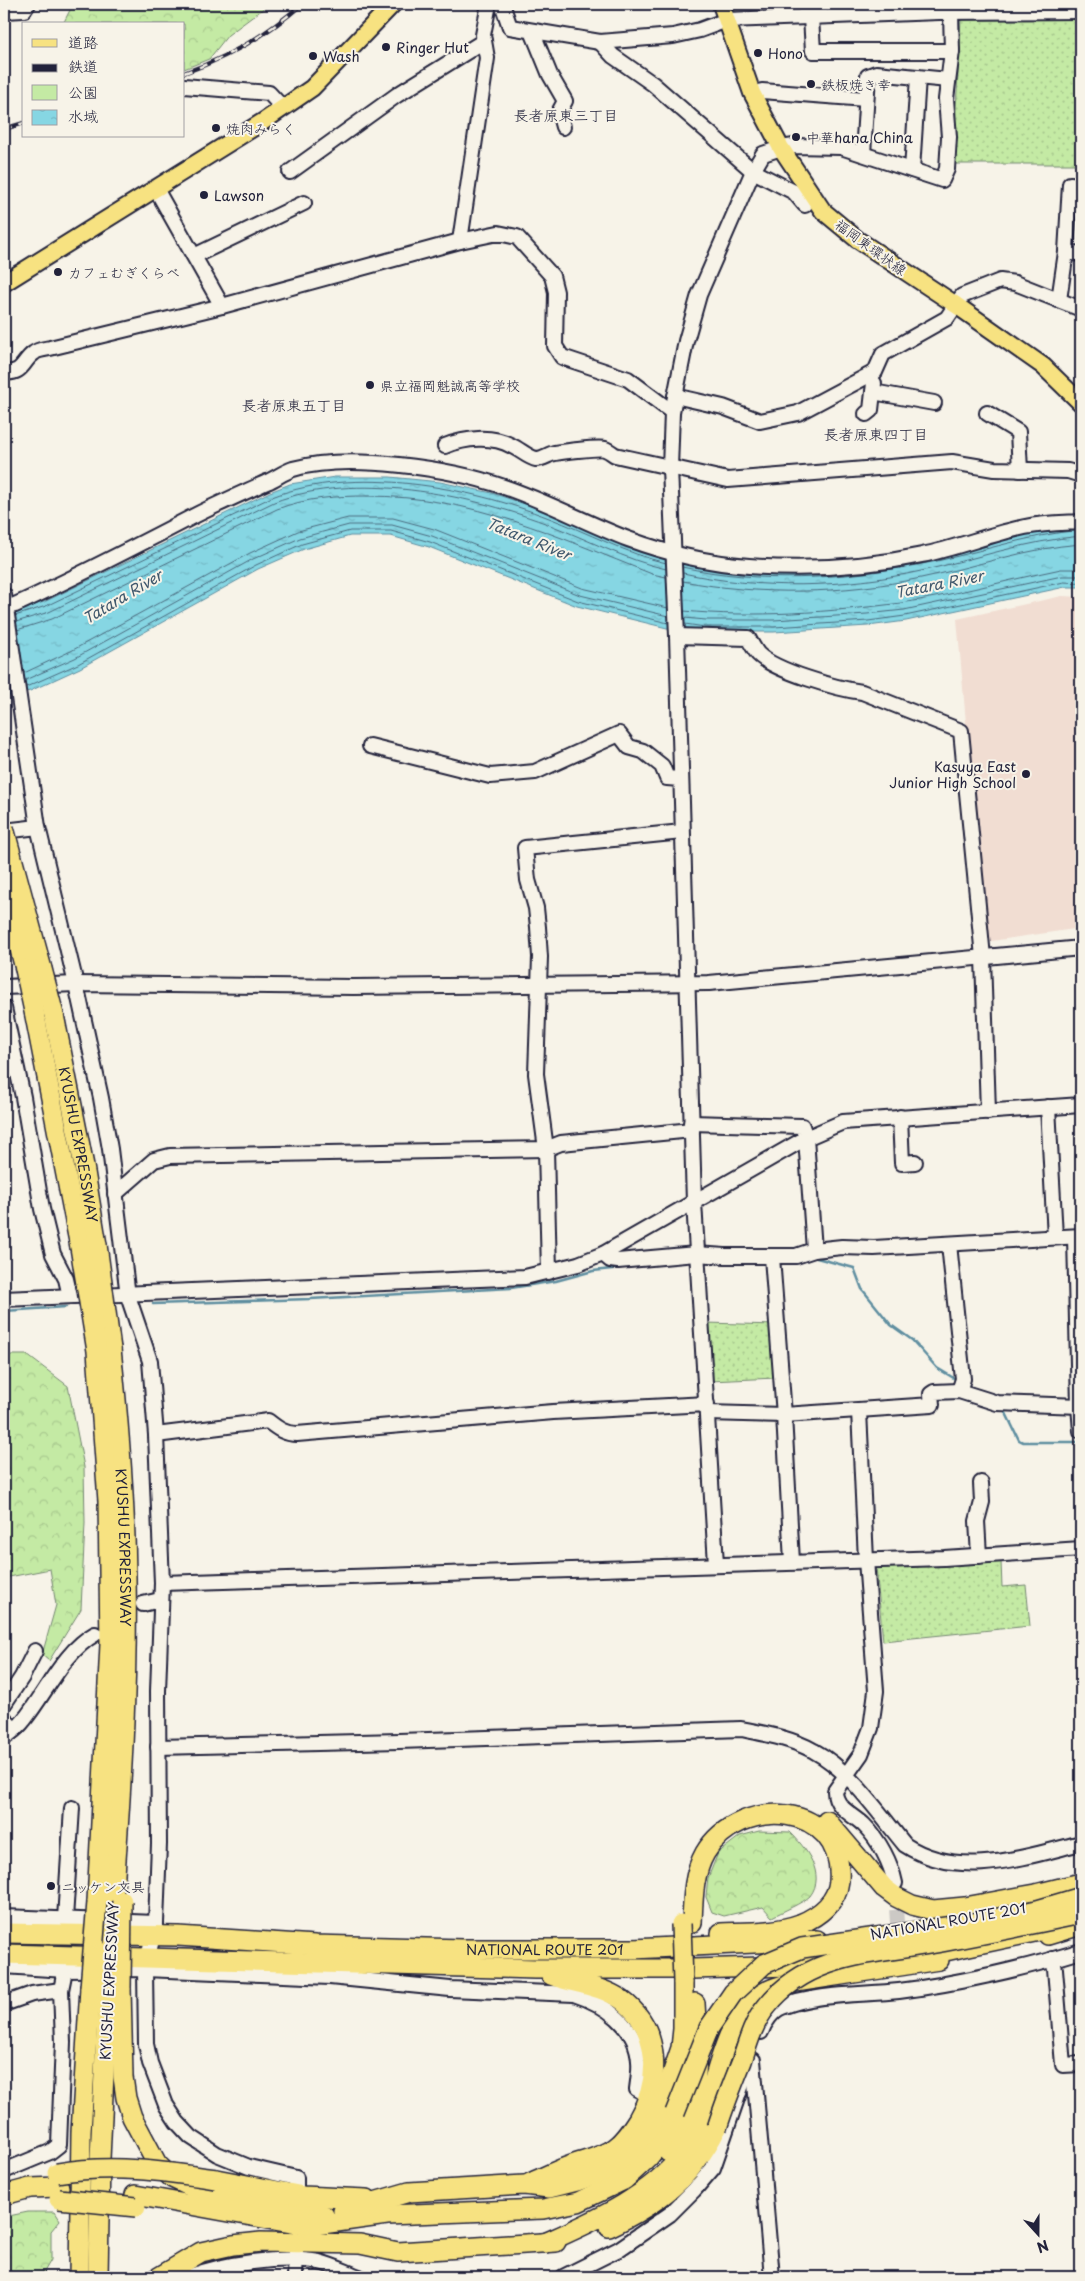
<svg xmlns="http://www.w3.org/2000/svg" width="1085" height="2281" viewBox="0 0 1085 2281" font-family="'Playpen Sans','Klee One',sans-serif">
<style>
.built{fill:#f1ddd2}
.green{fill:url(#green-dots);stroke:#738670}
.forest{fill:url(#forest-crowns);stroke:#738670}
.water{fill:url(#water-ripples);stroke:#5e8ea0}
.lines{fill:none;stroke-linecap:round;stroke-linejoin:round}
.shore{stroke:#4a6a7e;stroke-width:1}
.stream{stroke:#5e8ea0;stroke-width:2.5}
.minor-tunnel{stroke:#ccc9c5;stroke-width:14;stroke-dasharray:14 7;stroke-linecap:butt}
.minor-casing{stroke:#22223b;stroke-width:18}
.major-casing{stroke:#22223b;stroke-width:20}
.highway-casing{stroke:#22223b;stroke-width:22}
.minor{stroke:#f7f3e8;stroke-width:14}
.major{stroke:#f7e281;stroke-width:16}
.highway{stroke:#f7e281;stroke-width:19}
.rail-casing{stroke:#22223b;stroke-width:4.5}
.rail{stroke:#f7f3e8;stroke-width:2.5;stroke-dasharray:8;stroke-linecap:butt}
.highway-bridge-casing{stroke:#22223b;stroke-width:22;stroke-linecap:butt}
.highway-bridge{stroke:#f7e281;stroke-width:19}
.poi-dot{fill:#22223b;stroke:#f7f3e8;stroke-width:2}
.labels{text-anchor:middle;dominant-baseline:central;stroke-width:4;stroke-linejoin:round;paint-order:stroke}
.poi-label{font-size:14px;fill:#22223b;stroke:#f7f3e8;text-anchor:start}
.street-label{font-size:14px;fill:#22223b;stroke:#f7f3e8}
.neighbourhood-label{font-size:15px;fill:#22223b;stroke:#f7f3e8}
.water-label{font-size:15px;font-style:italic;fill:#40586d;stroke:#f7f3e8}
</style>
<defs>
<pattern id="green-dots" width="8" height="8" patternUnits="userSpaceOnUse" patternTransform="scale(1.25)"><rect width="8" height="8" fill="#c4eaa4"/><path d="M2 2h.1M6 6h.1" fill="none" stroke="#a8c88e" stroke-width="1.8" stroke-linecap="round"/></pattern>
<pattern id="forest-crowns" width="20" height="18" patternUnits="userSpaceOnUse" patternTransform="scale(1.25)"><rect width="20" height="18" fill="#c4eaa4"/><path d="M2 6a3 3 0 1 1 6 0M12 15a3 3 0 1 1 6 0" fill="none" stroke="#a8c88e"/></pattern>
<pattern id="water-ripples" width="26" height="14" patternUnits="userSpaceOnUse" patternTransform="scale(1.25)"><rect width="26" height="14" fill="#86d6e3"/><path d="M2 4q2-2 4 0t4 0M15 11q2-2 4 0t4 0" fill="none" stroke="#73b7c4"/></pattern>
</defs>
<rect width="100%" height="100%" fill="#f7f3e8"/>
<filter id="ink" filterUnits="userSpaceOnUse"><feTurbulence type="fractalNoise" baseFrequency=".02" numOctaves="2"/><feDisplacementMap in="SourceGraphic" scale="10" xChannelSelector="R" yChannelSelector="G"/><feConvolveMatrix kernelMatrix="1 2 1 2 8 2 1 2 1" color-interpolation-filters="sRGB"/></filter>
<g filter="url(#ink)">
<!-- built -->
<path class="built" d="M 1062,596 L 1081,597 L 1081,928 L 985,942 L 957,619 Z"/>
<!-- green -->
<g class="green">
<path d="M 1081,18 L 1081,164 L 953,164 L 961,19 Z"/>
<path d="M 706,1323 L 775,1325 L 776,1378 L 710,1381 Z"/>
<path d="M 1001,1562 L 1002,1587 L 1026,1585 L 1030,1626 L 883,1641 L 876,1567 Z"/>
</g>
<!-- forest -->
<g class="forest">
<path d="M 73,4 L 87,5 L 264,4 L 263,9 L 228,35 L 209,59 L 184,69 L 184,24 L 63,24 Z"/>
<path d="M 4,1355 L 27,1355 L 68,1386 L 84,1467 L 85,1523 L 81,1609 L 49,1661 L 42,1655 L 56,1605 L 50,1569 L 4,1578 Z"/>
<path d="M 759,1831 L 790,1832 C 805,1847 827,1874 810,1896 C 803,1903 781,1912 772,1917 L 763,1907 L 724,1916 L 712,1912 L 706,1897 L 708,1878 L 718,1853 L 740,1836 Z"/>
<path d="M 28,2212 L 55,2212 L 60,2220 L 51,2231 L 51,2260 L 41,2277 L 11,2277 L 4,2270 L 4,2217 Z"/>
</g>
<!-- water -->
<path class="water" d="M 335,477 L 390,477 L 440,482 L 492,493 L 549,512 L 658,556 L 794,573 L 1048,528 L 1081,525 L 1081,587 L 1065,587 L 906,621 L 868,626 L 774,632 L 705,632 L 667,628 L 577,606 L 429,547 L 391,536 L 350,536 L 304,549 L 258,569 L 80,668 L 30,691 L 4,697 L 4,613 L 44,602 L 270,492 L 290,484 Z"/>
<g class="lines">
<!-- shore -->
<g class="shore">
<path d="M 682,567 C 759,584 841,579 917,565 C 973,555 1024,535 1081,530"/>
<path d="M 683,573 C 759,590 845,588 921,571 C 975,559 1026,541 1081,536"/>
<path d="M 683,581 C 761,596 843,594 921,578 C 975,567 1026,548 1081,544"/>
<path d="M 684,611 C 752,618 833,612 901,603 C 954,595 1008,580 1061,569 L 1081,569"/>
<path d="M 15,616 L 46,606 L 272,497 C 355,465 469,487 549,518 C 587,532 627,554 666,563"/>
<path d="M 684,618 L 706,620 L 774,620 L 867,614 L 904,610 L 1062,576 L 1081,576"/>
<path d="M 16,622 L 49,612 L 274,502 C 356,471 466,494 545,523 C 585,538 625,560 666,569"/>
<path d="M 685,624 L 705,627 L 774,627 L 868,621 L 905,616 L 1064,582 L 1081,583"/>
<path d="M 17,630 L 52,619 L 277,509 C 306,498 336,496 367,496 C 474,496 555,536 652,574 L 666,577"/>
<path d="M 24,673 L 71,651 L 250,553 L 298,531 L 348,518 L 393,518 L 434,529 L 582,588 L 668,608"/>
<path d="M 25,680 L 75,658 L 253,559 L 300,538 L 349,525 L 392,525 L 432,536 L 580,595 L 668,616"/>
<path d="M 26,687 L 78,664 L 256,565 L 302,544 L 350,531 L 391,531 L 430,542 L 578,601 L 668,623"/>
</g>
<!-- stream -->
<g class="stream">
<path d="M 813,1257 L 854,1268 L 862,1289 L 891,1325 L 912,1340 L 937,1368 L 957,1380"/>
<path d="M 153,1304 L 310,1299 L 511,1288 L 556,1281 L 593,1271 L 621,1268"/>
<path d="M 4,1311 L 66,1307"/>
<path d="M 1004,1409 L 1019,1440 L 1023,1442 L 1079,1442"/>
</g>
<!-- minor-tunnel -->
<path class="minor-tunnel" d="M 895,1889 L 900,1976"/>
<defs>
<g id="minor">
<path d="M 502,4 L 510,27 L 600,42 L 673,36 L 700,30 L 727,20 L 939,12 L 1081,11"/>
<path d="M 4,11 L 24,10 L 28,4"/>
<path d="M 805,17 L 806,4"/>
<path d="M 811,17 L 813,51 L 952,51"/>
<path d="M 532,31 L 550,75 L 565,101 L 559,112 L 563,127"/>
<path d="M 600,42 L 613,56 L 653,84 L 753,171 L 794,192 L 805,205"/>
<path d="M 184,86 L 269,93 L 282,107"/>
<path d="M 752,93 L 762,91 L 866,99"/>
<path d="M 863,154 L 868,76 L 876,73 L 948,80"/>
<path d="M 912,170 L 918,77"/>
<path d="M 290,172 L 397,95 L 484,41"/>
<path d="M 156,189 L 222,306"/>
<path d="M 460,241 L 487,58 L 483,35 L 489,4"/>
<path d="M 1066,252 L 1081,254"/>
<path d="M 194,256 L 304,203"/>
<path d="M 1059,300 L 1066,252 L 1070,184 L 1081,185"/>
<path d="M 4,372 C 23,375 22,361 34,353 C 37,350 45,349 50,348 L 222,306 L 460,241 L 498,233 L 517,237 L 552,276 L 556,292 L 555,346 L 562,357 L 628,379 L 672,412"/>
<path d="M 873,392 L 934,403"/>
<path d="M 675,396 L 723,407 L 760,421 L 798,413 L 875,372 L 883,354 L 947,318 L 962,296 L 1000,281 L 1015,283 L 1081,309"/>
<path d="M 987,413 L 1018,432 L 1020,470"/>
<path d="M 866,414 L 871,410 L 874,383"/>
<path d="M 445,446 C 465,438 492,435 512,446 C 519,449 529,458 536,459 C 542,459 546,456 551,454 C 557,452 599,447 605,449 C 608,450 612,453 615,455 L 728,480 L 952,462 L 994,469 L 1068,471 L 1081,475"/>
<path d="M 4,595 L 38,827 L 76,984 L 101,1098 L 110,1149 L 128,1296 L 150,1361 L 156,1435 L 162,1583 L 158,1691 L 159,1844 L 156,1923 L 145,1969 L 146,2044 L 150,2063 L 166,2105 L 177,2122 L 191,2137 L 217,2154 L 249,2167 L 296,2178 L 296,2186"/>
<path d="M 4,608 L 15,605 C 77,577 136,546 196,515 C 220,503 243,493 267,482 C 276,478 284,472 293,469 C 348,453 450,468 504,487 C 546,501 586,523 628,539 C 666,553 708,563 749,566 C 806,570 866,567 922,555 C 957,548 990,534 1025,527 C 1044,523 1063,523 1081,522"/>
<path d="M 677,636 L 748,638 C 751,643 754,649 758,654 C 775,671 838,689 862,692 L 961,731 L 983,957 L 988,1112"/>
<path d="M 370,746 L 490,776 L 535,772 L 619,734 L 629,747 L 643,751 L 662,766 L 667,778 L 680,779"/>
<path d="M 4,831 L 38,827"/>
<path d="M 4,987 L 76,984 L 353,987 L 709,983 L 1081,948"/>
<path d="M 4,1008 L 23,1097 L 42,1209 L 53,1254 L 66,1279 L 70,1296"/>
<path d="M 1048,1107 L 1055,1237"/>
<path d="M 900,1117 L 902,1163 L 915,1162"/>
<path d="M 691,1123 L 802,1126 L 806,1138 L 814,1250"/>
<path d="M 115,1194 L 154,1160 L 170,1156 L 546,1149 L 561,1143 L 692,1130"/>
<path d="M 1075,1237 L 1079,1406 L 1081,1431"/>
<path d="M 949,1244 L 963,1379 L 959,1391"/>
<path d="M 603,1254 L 610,1260 L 618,1261 L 696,1254 L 725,1256 L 796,1256 L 814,1250 L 842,1247 L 874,1248 L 1081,1236"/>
<path d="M 772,1257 L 784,1415 L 792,1562"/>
<path d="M 549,1272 L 546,1149 L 536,1074 L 540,957 L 538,927 L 536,908 L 528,880 L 525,848 L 682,832"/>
<path d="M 4,1299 L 525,1277 L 578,1264 L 603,1254 L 806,1138 L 843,1122 L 1081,1105"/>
<path d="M 859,1411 L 866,1560 L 876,1691 L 871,1728 L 861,1754 L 835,1791 C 835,1808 854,1815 864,1825 C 879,1840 891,1863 895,1883"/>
<path d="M 708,1413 L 784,1415 L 932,1405 L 931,1394 L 934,1392 L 959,1391 L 997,1403 L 1081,1406"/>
<path d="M 156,1435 L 268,1421 C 278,1429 285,1434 297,1434 L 553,1412 L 707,1404"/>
<path d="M 979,1556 L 977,1521 L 982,1502 L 981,1483"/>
<path d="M 716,1564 L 694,1202 L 677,636 L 670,468 L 672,412 L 686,341 L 699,295 L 753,171 L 763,154 L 781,148 L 794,146 L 841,147 L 942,180 L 947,169 L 949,137 L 946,99 L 952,51 L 951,13"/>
<path d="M 162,1583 L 944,1558 L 1081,1549"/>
<path d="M 143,1604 L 160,1600"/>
<path d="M 4,1704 L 22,1677 L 35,1651"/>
<path d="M 4,1718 L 14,1730"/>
<path d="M 4,1738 C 11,1733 19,1727 24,1720 C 46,1693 64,1651 95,1634"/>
<path d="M 158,1747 L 399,1741 L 741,1729 C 766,1734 791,1738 814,1751 C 850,1770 880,1815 905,1845 C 959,1880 1024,1857 1081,1843"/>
<path d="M 4,1917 L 156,1923"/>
<path d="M 65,1919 L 72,1808"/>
<path d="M 1052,1959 L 1055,1969 L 1063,2065 L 1081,2064"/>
<path d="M 4,1966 L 65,1970 L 145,1969 L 330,1977 L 450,1989 L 574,1994 C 605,2004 637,2026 639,2061 C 640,2070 638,2080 637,2089 L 643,2092"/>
<path d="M 4,2004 L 32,1994 L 61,1990"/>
<path d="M 761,2032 C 764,2023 773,2010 782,2007 C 816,1993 863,1995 899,1991 C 956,1984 1026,1968 1081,1951"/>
<path d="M 753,2060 L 772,2277"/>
<path d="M 4,2171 L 50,2152 L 59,2145 L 63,2042 L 61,1990 L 65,1970"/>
<path d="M 188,2277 C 222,2264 282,2255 319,2262 C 332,2265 346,2272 359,2277"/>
<path d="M 295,2277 L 296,2253"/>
<path d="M 563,2277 L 619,2249 L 670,2214 L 694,2190 L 713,2168 L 749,2064"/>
</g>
<g id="major">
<path d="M 721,4 L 752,93 L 781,148 L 823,211 L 858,240 L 956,305 L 1043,366 L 1081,403"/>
<path d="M 4,283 L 264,121 L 312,88 L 393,4"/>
</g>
<g id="highway">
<path d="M 11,854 L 42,969"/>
<path d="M 4,887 L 25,969"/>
<path id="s1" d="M 54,1015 L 84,1166 L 97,1245"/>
<path d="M 35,1016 L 80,1247"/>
<path id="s2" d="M 111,1349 C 119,1425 125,1500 126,1576 C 128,1685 121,1793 113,1902"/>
<path d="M 97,1351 L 108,1501 L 110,1644 L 97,1902"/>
<path d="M 827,1821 L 884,1888 L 896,1897 L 912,1905 L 933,1910 L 965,1907 L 1036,1894 L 1081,1883"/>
<path d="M 692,1923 C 693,1899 693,1874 705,1853 C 740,1794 845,1802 839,1881 C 837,1902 819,1916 800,1924 C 776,1933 746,1932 721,1933"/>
<path id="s3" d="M 4,1933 L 178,1936 L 315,1945 L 463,1949 L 633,1949 L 817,1940"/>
<path d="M 1048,1935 L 1081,1925"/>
<path d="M 4,1954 L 535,1969 L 692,1969 L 827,1965"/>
<path d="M 921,1954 L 950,1950 L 1058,1927"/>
<path d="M 121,1988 L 123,2077 L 126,2098 L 132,2117 L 157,2164 L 172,2178 L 189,2186 L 222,2195 L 324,2215"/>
<path d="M 668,2152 C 702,2107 698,2056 695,2003"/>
<path d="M 216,2179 L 303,2196 L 366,2199"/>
<path d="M 530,2183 C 544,2177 557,2170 572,2165 C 586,2160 600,2158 614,2148 C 624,2141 631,2130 638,2119 C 661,2081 661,2029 622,2000 C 600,1985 575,1984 551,1975"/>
<path d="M 4,2195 L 30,2188 L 59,2187"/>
<path d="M 135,2195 L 308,2226 L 387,2215 L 543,2209 L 578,2202 L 624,2180 L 648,2158 L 661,2142 L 675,2113"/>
<path d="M 343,2211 L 409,2192 L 524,2185 L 549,2188 L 577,2181 L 605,2171 L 627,2155 L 647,2131 L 660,2110 L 681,2048 L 683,2029 L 683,1982"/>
<path d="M 609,2227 C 659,2203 691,2179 717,2128"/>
<path d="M 545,2243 C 596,2220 648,2198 684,2153 C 719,2107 713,2019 767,1991 C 774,1987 782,1986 789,1983 L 939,1960"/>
<path d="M 79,2277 L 81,2132 L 90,1988"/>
<path d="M 98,2277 L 100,2159 L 108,1988"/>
<path d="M 159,2277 L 201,2252 L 233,2245 L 261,2242 L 360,2244 L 398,2252 L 556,2242"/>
</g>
</defs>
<!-- minor casing -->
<use href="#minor" class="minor-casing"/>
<!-- major casing -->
<use href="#major" class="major-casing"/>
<!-- highway casing -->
<use href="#highway" class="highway-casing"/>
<!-- minor -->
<use href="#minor" class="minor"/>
<!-- major -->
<use href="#major" class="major"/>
<!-- highway -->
<use href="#highway" class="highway"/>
<defs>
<g id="rail">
<path d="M 184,73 C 227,58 268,34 302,4"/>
<path d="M 4,129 L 24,123"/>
</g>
</defs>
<!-- rail casing -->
<use href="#rail" class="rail-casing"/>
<!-- rail -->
<use href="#rail" class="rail"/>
<defs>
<g id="highway-bridge">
<path d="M 4,828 L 11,854"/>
<path d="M 25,969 L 35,1016"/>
<path d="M 42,969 L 54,1015"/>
<path d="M 97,1245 L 111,1349"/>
<path d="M 80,1247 L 97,1351"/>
<path d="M 681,1924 L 683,1982"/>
<path d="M 90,1988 L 97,1902"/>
<path d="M 108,1988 L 110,1950"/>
<path d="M 121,1988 L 122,1901"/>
<path d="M 675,2113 L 709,2028 L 733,1993 L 764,1964 L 802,1948 L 980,1922 L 1037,1910 L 1081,1897"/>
<path d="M 717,2128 C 724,2106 733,2083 742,2061 C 748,2042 754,2021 767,2006 C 809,1953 876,1954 936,1943 C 985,1934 1033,1924 1081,1914"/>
<path d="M 57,2173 C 111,2164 163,2171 216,2179"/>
<path d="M 59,2199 L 136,2207"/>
</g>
</defs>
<!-- highway-bridge casing -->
<use href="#highway-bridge" class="highway-bridge-casing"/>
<!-- highway-bridge -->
<use href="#highway-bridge" class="highway-bridge"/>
</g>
</g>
<!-- markers -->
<g class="poi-dot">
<circle cx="386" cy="47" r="5"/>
<circle cx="758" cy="53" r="5"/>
<circle cx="313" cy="56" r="5"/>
<circle cx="811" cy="84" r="5"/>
<circle cx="216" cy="128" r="5"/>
<circle cx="796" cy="137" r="5"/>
<circle cx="204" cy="195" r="5"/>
<circle cx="58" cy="272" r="5"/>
<circle cx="370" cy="385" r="5"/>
<circle cx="1026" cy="774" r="5"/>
<circle cx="51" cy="1886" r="5"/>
</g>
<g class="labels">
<!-- poi labels -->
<g class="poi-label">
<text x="396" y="47">Ringer Hut</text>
<text x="768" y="53">Hono</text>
<text x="323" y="56">Wash</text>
<text x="821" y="84">鉄板焼き幸</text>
<text x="226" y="128">焼肉みらく</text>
<text x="806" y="137">中華hana China</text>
<text x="214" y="195">Lawson</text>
<text x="68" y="272">カフェむぎくらべ</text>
<text x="380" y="385">県立福岡魁誠高等学校</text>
<text x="1016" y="766" text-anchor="end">Kasuya East<tspan x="1016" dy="16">Junior High School</tspan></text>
<text x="61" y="1886">ニッケン文具</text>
</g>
<!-- street labels -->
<g class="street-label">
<text transform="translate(871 247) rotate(36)">福岡東環状線</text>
<text stroke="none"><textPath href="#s1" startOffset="132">KYUSHU EXPRESSWAY</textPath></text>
<text stroke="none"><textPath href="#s2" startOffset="199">KYUSHU EXPRESSWAY</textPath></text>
<text transform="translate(948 1921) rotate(-10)">NATIONAL ROUTE 201</text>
<text stroke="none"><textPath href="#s3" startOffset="541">NATIONAL ROUTE 201</textPath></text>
<text transform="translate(109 1981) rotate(-87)">KYUSHU EXPRESSWAY</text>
</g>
<!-- neighbourhood labels -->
<g class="neighbourhood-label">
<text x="566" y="114">長者原東三丁目</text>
<text x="294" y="404">長者原東五丁目</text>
<text x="876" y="433">長者原東四丁目</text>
</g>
<!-- water labels -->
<g class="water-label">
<text transform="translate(529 538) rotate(22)">Tatara River</text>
<text transform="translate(939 583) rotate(-11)">Tatara River</text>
<text transform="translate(122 596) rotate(-31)">Tatara River</text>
</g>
</g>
<!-- margin -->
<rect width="1085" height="2281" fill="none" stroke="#f7f3e8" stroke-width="20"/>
<rect x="10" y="10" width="1065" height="2261" fill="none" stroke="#22223b" stroke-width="2" filter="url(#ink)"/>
<!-- legend -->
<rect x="22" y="22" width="162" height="115" fill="#f7f3e8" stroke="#a29fa3"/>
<rect x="32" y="39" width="25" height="8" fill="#f7e281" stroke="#a29fa3"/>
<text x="68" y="48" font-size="15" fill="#22223b">道路</text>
<rect x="32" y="64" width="25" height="8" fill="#22223b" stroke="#a29fa3"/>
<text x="68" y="72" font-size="15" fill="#22223b">鉄道</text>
<rect x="32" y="85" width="25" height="15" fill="#c4eaa4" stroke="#a29fa3"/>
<text x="68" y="98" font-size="15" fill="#22223b">公園</text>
<rect x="32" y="110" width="25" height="15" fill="url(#water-ripples)" stroke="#a29fa3"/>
<text x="68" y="122" font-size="15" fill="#22223b">水域</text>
<!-- north arrow -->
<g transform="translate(1038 2234) rotate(159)" stroke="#f7f3e8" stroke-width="4" paint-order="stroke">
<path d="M0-4L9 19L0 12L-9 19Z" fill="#22223b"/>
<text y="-8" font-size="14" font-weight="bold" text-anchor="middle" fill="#22223b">N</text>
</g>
</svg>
